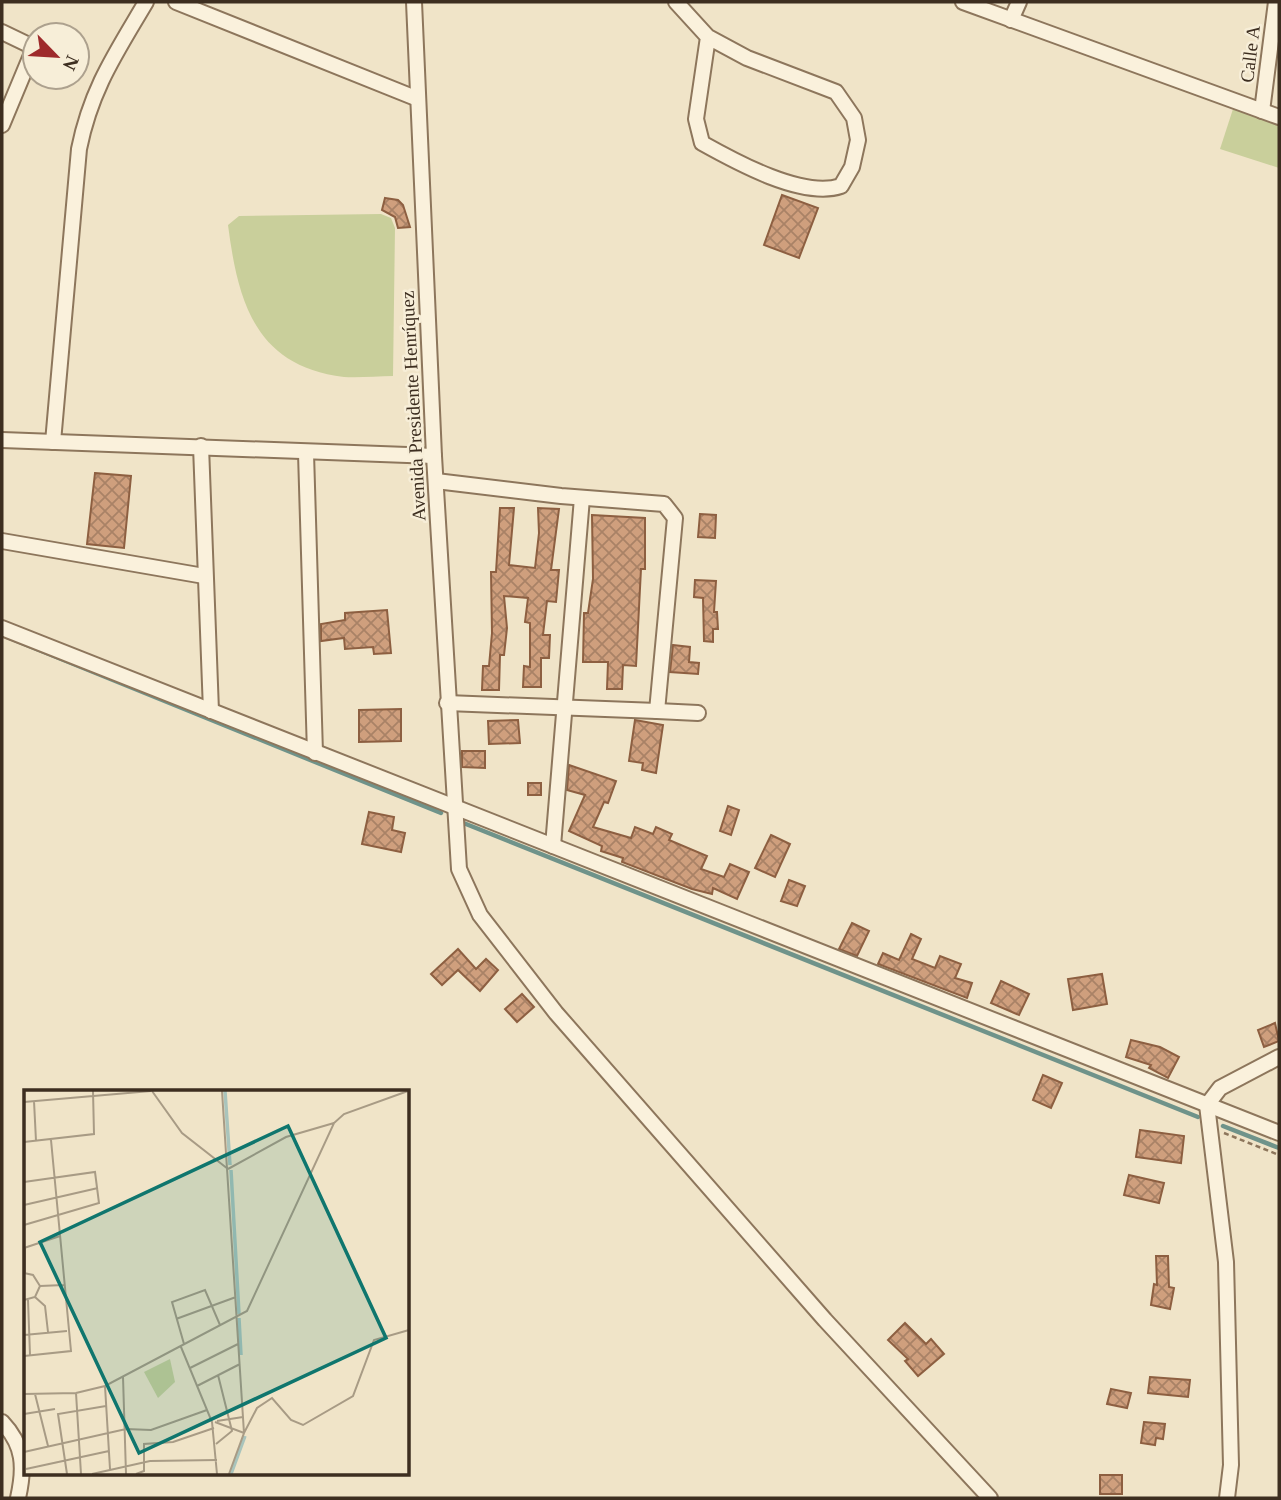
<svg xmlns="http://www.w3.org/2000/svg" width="1281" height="1500" viewBox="0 0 1281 1500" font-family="'Times New Roman',serif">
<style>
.grass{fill:#c9cf9b}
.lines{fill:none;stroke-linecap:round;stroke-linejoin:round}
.stream{stroke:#6f938a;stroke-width:4.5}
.building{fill:url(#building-cross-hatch);stroke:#8d5f41;stroke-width:2}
.minor-casing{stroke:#8d765c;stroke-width:18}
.path{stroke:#8d765c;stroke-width:2.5;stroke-dasharray:5 3.5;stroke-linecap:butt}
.minor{stroke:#faf1dc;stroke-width:14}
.labels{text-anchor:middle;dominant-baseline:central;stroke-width:5;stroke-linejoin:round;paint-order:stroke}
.street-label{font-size:19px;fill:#3d2e20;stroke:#f7eed8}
.inset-river{fill:none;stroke:#a9c4bc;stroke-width:3.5}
.inset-road{fill:none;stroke:#a89b85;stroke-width:2}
.view{fill:#0f766e;fill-opacity:0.15;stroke:#0f766e;stroke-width:3.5}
.inset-edge{fill:none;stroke:#3d2e20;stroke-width:3.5}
</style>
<defs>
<pattern id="building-cross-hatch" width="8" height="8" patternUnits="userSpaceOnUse" patternTransform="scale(1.75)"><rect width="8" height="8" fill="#cf9f7d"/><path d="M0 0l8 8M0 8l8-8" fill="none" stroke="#a98266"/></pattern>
</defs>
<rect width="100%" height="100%" fill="#f0e4c8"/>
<!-- grass -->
<g class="grass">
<path d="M 1233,109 L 1279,124 L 1279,168 L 1220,149 Z"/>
<path d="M 381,214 L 391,218 L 395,228 L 393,376 C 377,376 360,378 344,377 C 255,366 238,302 228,225 L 239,216 Z"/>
</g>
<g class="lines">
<!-- stream -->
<g class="stream">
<path d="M 7,637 L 441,813"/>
<path d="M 461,822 L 1198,1117"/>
<path d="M 1223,1126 L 1279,1148"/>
</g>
</g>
<!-- building -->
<g class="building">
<path d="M 782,195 L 818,208 L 799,258 L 764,245 Z"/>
<path d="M 385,198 L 398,200 L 403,205 L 410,227 L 398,228 L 395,217 L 382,210 Z"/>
<path d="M 95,473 L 131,476 L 124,548 L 87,544 Z"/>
<path d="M 500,508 L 514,508 L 509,565 L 535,568 L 539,533 L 538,508 L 559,509 L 551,570 L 559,570 L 556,602 L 547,601 L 543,635 L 550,635 L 549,658 L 541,658 L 541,687 L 523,687 L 524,666 L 530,667 L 530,623 L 525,622 L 528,598 L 504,596 L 507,628 L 504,655 L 500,655 L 499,690 L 482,690 L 483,666 L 489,666 L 492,633 L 491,572 L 496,572 Z"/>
<path d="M 700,514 L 716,515 L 715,538 L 698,537 Z"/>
<path d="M 592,515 L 645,518 L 645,569 L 641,569 L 636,666 L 623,665 L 622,689 L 607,689 L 608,662 L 583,662 L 584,613 L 588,613 L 593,579 Z"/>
<path d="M 695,580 L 716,581 L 714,612 L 717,612 L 718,629 L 713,629 L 713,642 L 704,641 L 703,598 L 694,597 Z"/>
<path d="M 387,610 L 391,653 L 374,654 L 373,647 L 345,649 L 344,638 L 321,641 L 321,624 L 345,620 L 345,613 Z"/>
<path d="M 673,645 L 690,647 L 689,662 L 699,663 L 698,674 L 670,672 Z"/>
<path d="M 401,709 L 401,741 L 359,742 L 359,710 Z"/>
<path d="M 518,720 L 520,743 L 489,744 L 488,721 Z"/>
<path d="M 635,720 L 663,725 L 656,773 L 642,770 L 643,763 L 629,761 Z"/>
<path d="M 462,751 L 485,751 L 485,768 L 462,767 Z"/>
<path d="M 569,765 L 616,781 L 608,803 L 604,802 L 593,827 L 631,838 L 635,827 L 653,834 L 656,827 L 672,834 L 669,840 L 707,856 L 701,869 L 724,877 L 730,864 L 749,872 L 737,899 L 713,888 L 712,894 L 692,889 L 622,862 L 623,858 L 601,851 L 602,846 L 569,831 L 585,795 L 567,790 Z"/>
<rect x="528" y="783" width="13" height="12"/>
<path d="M 728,806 L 739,810 L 731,835 L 720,831 Z"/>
<path d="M 369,812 L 394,817 L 392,830 L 405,833 L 401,852 L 362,844 Z"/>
<path d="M 771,835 L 790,844 L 775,877 L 755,868 Z"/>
<path d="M 789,880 L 805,886 L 797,906 L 781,901 Z"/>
<path d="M 852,923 L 869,931 L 857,956 L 839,949 Z"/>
<path d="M 911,934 L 921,939 L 912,959 L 935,968 L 940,956 L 961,964 L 955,978 L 972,983 L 967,998 L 878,964 L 883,953 L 899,960 Z"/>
<path d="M 458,949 L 476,969 L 486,959 L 498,970 L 480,991 L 458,970 L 442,985 L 431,974 Z"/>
<path d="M 1102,974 L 1107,1004 L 1073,1010 L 1068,979 Z"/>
<path d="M 1001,981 L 1029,994 L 1019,1015 L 991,1003 Z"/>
<path d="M 522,994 L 534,1007 L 517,1022 L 505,1009 Z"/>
<path d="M 1275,1023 L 1279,1041 L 1264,1047 L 1258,1030 Z"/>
<path d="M 1131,1040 L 1160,1047 L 1179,1057 L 1168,1078 L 1149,1068 L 1151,1065 L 1126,1057 Z"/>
<path d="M 1043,1075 L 1062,1083 L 1051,1108 L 1033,1100 Z"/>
<path d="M 1140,1130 L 1184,1136 L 1181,1163 L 1136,1157 Z"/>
<path d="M 1129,1175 L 1164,1183 L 1159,1203 L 1124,1195 Z"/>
<path d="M 1156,1256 L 1168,1256 L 1169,1287 L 1174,1288 L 1170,1309 L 1151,1305 L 1154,1284 L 1157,1285 Z"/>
<path d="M 905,1323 L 926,1344 L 931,1339 L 944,1354 L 918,1376 L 905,1361 L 908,1359 L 888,1340 Z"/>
<path d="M 1150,1377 L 1190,1380 L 1188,1397 L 1148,1393 Z"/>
<path d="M 1111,1389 L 1131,1393 L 1127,1408 L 1107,1404 Z"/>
<path d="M 1144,1422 L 1165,1424 L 1163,1439 L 1156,1438 L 1155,1445 L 1141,1443 Z"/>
<rect x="1100" y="1475" width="22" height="19"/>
</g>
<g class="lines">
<defs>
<g id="minor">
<path d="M 176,2 L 418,99"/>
<path d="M 414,2 L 434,456 L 459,869 L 480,915 L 556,1013 L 825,1320 L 990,1498"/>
<path d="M 676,2 L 708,37 L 747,58 L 836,92 L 854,118 L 858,140 L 852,167 L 841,186 C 803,199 736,162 702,143 L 696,119 L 708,37"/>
<path d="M 963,2 L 1279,117"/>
<path d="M 1011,20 L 1019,2"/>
<path d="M 2,32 L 29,45 L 32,53 L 2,125"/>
<path d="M 1262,111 L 1276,2"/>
<path d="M 2,440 L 434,456"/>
<path d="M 53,442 L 79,149 C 91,89 116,53 146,2"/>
<path d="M 201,446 L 211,711"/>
<path d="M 306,453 L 315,753"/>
<path d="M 436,481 L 561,496 L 664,504 L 675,518 L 657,711 L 447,703"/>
<path d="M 2,541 L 204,576"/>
<path d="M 2,628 L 1279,1133"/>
<path d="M 657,711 L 698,713"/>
<path d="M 553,846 L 582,498"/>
<path d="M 2,1422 C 24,1445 25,1467 18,1498"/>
<path d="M 1227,1498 L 1231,1465 L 1226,1262 L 1207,1105 L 1220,1088 L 1279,1057"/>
</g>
</defs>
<!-- minor casing -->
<use href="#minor" class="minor-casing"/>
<!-- path -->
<path class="path" d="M 1224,1133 L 1279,1155"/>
<!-- minor -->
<use href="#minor" class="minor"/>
</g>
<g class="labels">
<!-- street labels -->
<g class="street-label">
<text transform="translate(1250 54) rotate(-83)">Calle A</text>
<text transform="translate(413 406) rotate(-93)">Avenida Presidente Henríquez</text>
</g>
</g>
<!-- overview -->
<g transform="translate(24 1090)">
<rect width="385" height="385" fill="#f0e4c8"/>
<path d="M 146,269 L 151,292 L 134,308 L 120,282 Z" fill="#c9cf9b"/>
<path class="inset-river" d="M 201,1 L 206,75M 207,80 L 215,224M 215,228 L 217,265M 207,384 L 221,346"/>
<path class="inset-road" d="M 128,1 L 158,43 L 204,79M 198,1 L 220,343 L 205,384M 10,11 L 12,51M 0,12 L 127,1M 0,52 L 70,44 L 69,1M 204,79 L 262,47 L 310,33M 0,92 L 71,82 L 75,113 L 0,135M 0,115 L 74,98M 0,158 L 36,146M 1,158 L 1,183M 0,183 L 9,185 L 16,196 L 11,207 L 0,210M 16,196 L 40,195M 11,207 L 21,216 L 24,242M 4,210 L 6,265M 152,229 L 212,207M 0,245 L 43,241M 160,254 L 148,212 L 181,200 L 196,235M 157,257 L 188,332 L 193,384M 0,266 L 47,261 L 27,50M 166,278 L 214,254M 99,287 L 102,384M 81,296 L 86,379M 173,296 L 216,274M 52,303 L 57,384M 0,304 L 52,303 L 81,296 L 223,221 L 310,33 L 320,24 L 384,1M 11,304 L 24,356M 0,324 L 31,319M 193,331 L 219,327M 191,332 L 220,343 L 233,318 L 248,308 L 267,330 L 279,335 L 329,306 L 350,250 L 385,240M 192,354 L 208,341 L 194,285M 0,362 L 102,339 L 127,340 L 183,320M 2,379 L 85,361M 43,384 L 34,324 L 82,316M 68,384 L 126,371 L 193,370M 112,384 L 120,381 L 120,354 L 149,352 L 190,338"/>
<path class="view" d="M 264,36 L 362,248 L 115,363 L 16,152 Z"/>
<rect width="385" height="385" class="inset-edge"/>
</g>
<!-- border -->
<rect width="1281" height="1500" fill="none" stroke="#3d2e20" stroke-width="7"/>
<!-- north arrow -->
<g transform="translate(56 56) rotate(115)"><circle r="33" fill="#f7eed8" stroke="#ada18e" stroke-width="2"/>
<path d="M0-5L12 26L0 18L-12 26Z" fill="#9e2a2b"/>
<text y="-10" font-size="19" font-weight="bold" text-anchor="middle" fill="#3d2e20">N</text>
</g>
</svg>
